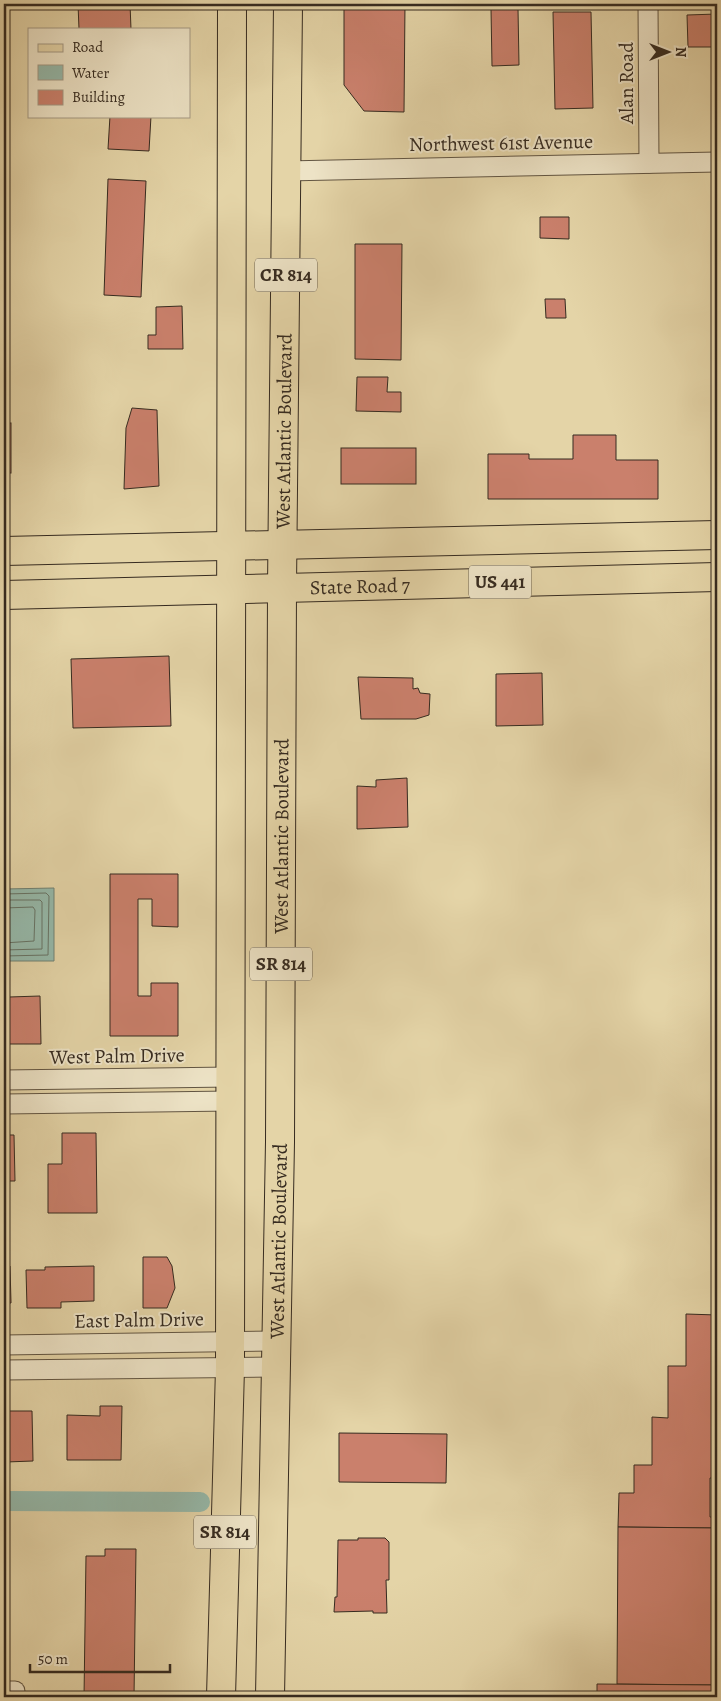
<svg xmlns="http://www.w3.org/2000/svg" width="721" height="1701" viewBox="0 0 721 1701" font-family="Alegreya,serif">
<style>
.water{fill:#95b8a9;stroke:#6f8072}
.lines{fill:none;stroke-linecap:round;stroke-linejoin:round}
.shore{stroke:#667264;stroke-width:1}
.canal{stroke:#95b8a9;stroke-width:20}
.building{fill:#ca806c;stroke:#362b20}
.street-casing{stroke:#625542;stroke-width:21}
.primary-casing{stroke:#362b20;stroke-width:30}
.street{stroke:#ede3c6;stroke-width:19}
.primary{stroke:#e4d4a7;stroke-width:28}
.labels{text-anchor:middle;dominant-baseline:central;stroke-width:4;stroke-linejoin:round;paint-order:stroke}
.shield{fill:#ede3c6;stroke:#6d6252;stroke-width:1}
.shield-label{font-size:19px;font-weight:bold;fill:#362b20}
.street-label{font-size:20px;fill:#362b20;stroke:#ede3c6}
</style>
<rect width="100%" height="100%" fill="#e4d4a7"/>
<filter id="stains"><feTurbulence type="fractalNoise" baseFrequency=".004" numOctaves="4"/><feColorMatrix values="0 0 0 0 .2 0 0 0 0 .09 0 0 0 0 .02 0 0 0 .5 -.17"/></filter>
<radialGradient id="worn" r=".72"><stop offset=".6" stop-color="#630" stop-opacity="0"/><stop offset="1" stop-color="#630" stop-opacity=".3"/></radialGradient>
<!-- water -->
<path class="water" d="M 54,888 L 54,961 L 4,961 L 4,889 Z"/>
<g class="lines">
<!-- shore -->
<g class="shore">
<path d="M 4,894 L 46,893 L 49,896 L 48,955 L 4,956"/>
<path d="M 4,900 L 40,900 L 42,902 L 42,949 L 4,950"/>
<path d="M 4,908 L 33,907 L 35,910 L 34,941 L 4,943"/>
</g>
<!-- canal -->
<path class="canal" d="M 4,1501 L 200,1502"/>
</g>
<!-- building -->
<g class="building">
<path d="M 78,4 L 130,4 L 131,29 L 79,29 Z"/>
<path d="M 344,4 L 405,4 L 404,112 L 364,111 L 344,85 Z"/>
<path d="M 491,9 L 518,9 L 519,65 L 492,66 Z"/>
<path d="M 553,12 L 591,12 L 593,108 L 555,109 Z"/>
<path d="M 717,14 L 717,47 L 688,47 L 687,15 Z"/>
<path d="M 110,116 L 151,116 L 149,151 L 108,149 Z"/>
<path d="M 108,179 L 146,181 L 141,297 L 104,295 Z"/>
<path d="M 540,217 L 569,217 L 569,239 L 540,238 Z"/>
<path d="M 355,244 L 402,244 L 401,360 L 355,359 Z"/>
<path d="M 545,299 L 565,299 L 566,318 L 546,318 Z"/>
<path d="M 182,306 L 183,349 L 148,349 L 148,335 L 156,335 L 156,307 Z"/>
<path d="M 357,377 L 388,377 L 387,392 L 401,392 L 401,412 L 356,411 Z"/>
<path d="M 132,408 L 157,410 L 159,486 L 124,489 L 126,428 Z"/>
<rect x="4" y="423" width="7" height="50"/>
<path d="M 573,435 L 616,435 L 616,460 L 658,460 L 658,499 L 488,499 L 488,454 L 529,454 L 529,459 L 573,459 Z"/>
<rect x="341" y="448" width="75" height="36"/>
<path d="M 169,656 L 171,726 L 73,728 L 71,659 Z"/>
<path d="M 542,673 L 543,725 L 496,726 L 496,674 Z"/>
<path d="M 358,677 L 413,678 L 413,689 L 418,688 L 420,693 L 430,694 L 429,715 L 416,719 L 361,719 Z"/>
<path d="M 407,778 L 408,827 L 357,829 L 357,786 L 376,787 L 376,780 Z"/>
<path d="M 110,874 L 178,874 L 178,927 L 152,926 L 152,899 L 138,899 L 138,996 L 151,996 L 151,983 L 178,983 L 178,1036 L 110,1036 Z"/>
<path d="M 4,986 L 9,986 L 9,997 L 40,996 L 41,1044 L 4,1044 Z"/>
<path d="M 62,1133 L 96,1133 L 97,1213 L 48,1213 L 48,1164 L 62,1164 Z"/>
<path d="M 4,1135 L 14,1135 L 15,1181 L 4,1181 Z"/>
<path d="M 143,1257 L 167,1257 L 172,1266 L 175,1288 L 167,1308 L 143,1308 Z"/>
<path d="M 4,1266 L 10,1266 L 11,1303 L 4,1303 Z"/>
<path d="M 94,1266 L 94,1301 L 61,1302 L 61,1308 L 27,1308 L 26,1270 L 45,1270 L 45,1267 Z"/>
<path d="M 686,1314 L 717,1315 L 717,1478 L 710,1478 L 710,1517 L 717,1517 L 717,1528 L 618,1527 L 619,1493 L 634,1493 L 634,1465 L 652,1465 L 652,1417 L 668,1418 L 668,1366 L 686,1366 Z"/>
<path d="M 100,1406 L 122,1406 L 121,1460 L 67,1460 L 67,1415 L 100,1416 Z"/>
<path d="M 4,1411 L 32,1411 L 33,1461 L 6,1462 Z"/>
<path d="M 339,1433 L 447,1434 L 446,1483 L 339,1482 Z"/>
<path d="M 618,1527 L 717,1528 L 717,1685 L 617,1684 Z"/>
<path d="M 358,1538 L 385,1538 L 389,1542 L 389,1580 L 386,1580 L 387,1613 L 373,1613 L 373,1611 L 334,1612 L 335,1597 L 337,1597 L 338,1540 L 358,1540 Z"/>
<path d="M 105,1549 L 136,1549 L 134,1697 L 84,1697 L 86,1556 L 105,1556 Z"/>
<path d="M 597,1684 L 717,1685 L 717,1697 L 597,1697 Z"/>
</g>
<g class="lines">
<defs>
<g id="street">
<path d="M 648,4 L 649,163"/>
<path d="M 286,171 L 717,162"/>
<path d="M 4,1080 L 231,1077"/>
<path d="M 4,1104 L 231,1101"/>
<path d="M 4,1345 L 275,1341"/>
<path d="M 4,1370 L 275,1367"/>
<path d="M 4,1691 L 15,1691"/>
</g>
<g id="primary">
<path d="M 4,551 L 717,535"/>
<path id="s1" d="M 4,595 L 717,577"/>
<path d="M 221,1697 L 230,1368 L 232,4"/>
<path id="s2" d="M 270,1697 L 280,1142 L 282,587 L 288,4"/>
</g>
</defs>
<!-- street casing -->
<use href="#street" class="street-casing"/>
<!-- primary casing -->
<use href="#primary" class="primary-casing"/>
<!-- street -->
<use href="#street" class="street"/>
<!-- primary -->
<use href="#primary" class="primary"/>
</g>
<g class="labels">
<!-- shield labels -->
<g class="shield">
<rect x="255" y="258.5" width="62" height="33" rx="4"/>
<rect x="469" y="565.5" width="62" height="33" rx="4"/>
<rect x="250" y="947.5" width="62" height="33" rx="4"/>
<rect x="194" y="1515.5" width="62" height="33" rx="4"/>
</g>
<g class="shield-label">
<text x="286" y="275">CR 814</text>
<text x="500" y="582">US 441</text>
<text x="281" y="964">SR 814</text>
<text x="225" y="1532">SR 814</text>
</g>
<!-- street labels -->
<g class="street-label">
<text transform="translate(626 83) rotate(-90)">Alan Road</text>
<text transform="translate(501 143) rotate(-1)">Northwest 61st Avenue</text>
<text stroke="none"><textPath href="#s2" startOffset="1266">West Atlantic Boulevard</textPath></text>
<text stroke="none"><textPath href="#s1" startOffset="356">State Road 7</textPath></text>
<text stroke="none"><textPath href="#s2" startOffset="861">West Atlantic Boulevard</textPath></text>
<text transform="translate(117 1056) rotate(-1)">West Palm Drive</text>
<text stroke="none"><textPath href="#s2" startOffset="456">West Atlantic Boulevard</textPath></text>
<text transform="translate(139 1320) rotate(-1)">East Palm Drive</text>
</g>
</g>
<!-- margin -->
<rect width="721" height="1701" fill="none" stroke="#e4d4a7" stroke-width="20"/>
<rect x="5" y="5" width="711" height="1691" fill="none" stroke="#362b20" stroke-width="2.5"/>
<rect x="10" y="10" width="701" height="1681" fill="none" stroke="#362b20"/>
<!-- legend -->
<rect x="28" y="28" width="162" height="90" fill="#ede3c6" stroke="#a49984"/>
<rect x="38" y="44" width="25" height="8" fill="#e4d4a7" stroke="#a49984"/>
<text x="72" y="52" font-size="15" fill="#362b20">Road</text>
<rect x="38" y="65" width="25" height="15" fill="#95b8a9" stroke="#a49984"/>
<text x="72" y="78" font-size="15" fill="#362b20">Water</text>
<rect x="38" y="90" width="25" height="15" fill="#ca806c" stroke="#a49984"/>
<text x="72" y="102" font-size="15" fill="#362b20">Building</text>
<!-- north arrow -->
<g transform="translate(668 52) rotate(90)" stroke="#ede3c6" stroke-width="4" paint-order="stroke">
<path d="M0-4L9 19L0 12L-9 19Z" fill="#362b20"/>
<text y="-8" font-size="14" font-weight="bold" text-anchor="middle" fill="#362b20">N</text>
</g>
<!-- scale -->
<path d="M30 1664v8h140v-8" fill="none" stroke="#362b20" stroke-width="2.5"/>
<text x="38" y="1664" font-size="15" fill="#362b20" stroke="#ede3c6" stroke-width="4" paint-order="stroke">50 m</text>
<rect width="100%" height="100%" filter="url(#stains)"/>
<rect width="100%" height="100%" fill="url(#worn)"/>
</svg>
